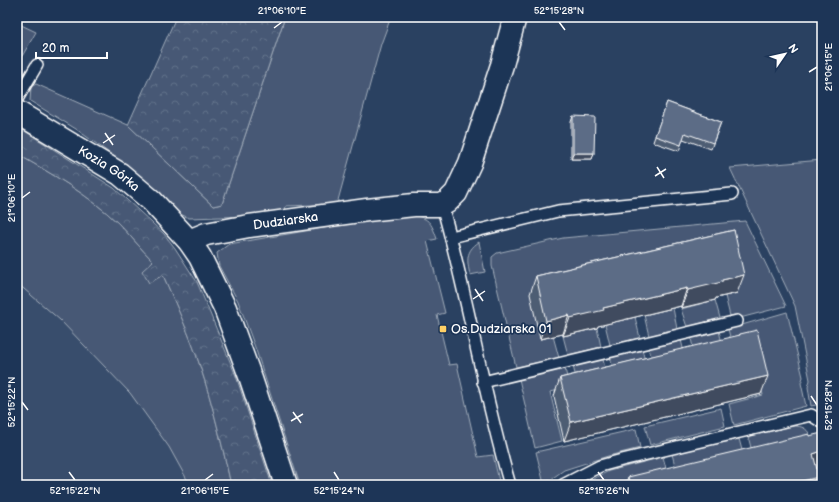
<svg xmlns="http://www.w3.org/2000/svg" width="839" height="502" viewBox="0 0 839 502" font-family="'Balsamiq Sans',sans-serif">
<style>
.built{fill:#394e6c}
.green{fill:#465975;stroke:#a2acba}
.forest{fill:url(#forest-crowns);stroke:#a2acba}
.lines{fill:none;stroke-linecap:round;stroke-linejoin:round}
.service-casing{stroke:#fff;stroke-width:14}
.minor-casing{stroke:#fff;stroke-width:25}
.service{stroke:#1d3557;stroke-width:11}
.minor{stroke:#1d3557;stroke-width:22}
.wall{fill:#4e5d73;stroke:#fff}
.shaded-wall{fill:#404c5e;stroke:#fff}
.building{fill:#5b6c86;stroke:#fff}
.ticks{fill:none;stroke:#fff;stroke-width:1.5}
.poi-dot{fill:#ffd166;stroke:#1d3557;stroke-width:1.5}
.labels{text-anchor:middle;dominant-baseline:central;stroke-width:3.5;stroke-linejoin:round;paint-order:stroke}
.street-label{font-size:13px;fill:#fff;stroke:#1d3557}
.poi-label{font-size:13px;fill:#fff;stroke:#1d3557;text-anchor:start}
.neatline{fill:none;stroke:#fff;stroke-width:1.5}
.ticks-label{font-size:10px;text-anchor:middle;fill:#fff}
</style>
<defs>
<pattern id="forest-crowns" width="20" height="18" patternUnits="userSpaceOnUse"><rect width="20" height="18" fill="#465975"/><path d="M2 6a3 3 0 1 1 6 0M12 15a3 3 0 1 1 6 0" fill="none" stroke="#62728a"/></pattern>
</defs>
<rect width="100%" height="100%" fill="#2a4161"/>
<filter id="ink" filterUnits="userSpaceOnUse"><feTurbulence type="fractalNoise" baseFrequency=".025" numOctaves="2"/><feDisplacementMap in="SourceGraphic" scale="8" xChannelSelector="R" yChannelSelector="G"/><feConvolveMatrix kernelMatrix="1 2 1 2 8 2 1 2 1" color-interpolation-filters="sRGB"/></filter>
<g filter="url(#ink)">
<!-- built -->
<path class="built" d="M 17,154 L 231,485 L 17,485 Z"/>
<!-- green -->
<g class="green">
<path d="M 285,17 L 391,17 L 381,44 L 337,204 L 286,206 L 284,215 L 189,218 L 178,213 L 119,160 L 76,129 L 30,101 L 31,87 L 36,84 L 128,125 L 213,206 L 222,204 Z"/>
<path d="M 17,23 L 36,32 L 17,65 Z"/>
<path d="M 17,154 C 52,174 89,195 118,223 C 130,235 141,249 153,261 L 149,283 L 163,275 C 176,305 190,335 200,366 C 213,405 222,445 231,485 L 190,485 L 169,447 L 130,393 L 60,320 L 17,283 Z"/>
<path d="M 822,160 L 822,404 L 811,406 L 808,387 L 810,380 L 795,306 L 730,168 Z"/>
<path d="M 406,214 C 427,218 430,218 437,239 L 427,241 L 445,313 L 437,315 L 449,365 L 457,364 L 478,457 L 493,455 L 500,485 L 300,485 L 256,350 L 238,301 L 219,266 L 217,253 L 229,244 Z"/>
<path d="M 745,221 L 786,306 L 736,319 L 735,315 L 730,316 L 725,296 L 737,293 L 540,339 L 553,336 L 559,358 L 516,367 L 492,266 L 492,257 L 497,253 L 563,238 Z"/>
<path d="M 479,242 L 485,272 L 470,275 C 467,261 465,251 479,242 Z"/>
<path d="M 715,300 L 720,318 L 687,327 L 681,309 Z"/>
<path d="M 673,308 L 677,329 L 649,336 L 644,315 Z"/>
<path d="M 787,312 L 803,377 L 801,383 L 806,406 L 734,425 L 729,404 L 763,395 L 752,345 L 733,349 L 728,329 Z"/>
<path d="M 635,317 L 640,338 L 610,345 L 605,324 Z"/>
<path d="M 597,328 L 601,347 L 568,355 L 563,336 Z"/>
<path d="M 719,331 L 724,351 L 695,358 L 691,338 Z"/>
<path d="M 681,340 L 686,360 L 654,368 L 649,348 Z"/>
<path d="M 642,349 L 647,369 L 615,377 L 610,357 Z"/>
<path d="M 603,359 L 607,379 L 578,386 L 573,366 Z"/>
<path d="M 565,368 L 569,388 L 550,392 L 562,441 L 535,448 L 519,379 Z"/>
<path d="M 721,408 L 725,426 L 650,445 L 645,426 Z"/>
<path d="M 794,426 C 811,426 811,438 814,451 L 755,463 L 749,440 L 750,436 Z"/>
<path d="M 636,429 L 640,448 L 608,456 L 564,470 L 544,484 L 536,452 Z"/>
<path d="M 739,439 L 746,465 L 679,481 L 672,454 Z"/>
<path d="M 663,457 L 670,483 L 663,485 L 581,485 L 609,471 Z"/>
<path d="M 822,467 L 822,485 L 810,485 L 807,471 Z"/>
</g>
<!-- forest -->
<g class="forest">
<path d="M 176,17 L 285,17 L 222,204 L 213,206 L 128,125 Z"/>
<path d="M 17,126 L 114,188 L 164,234 L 175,248 L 197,282 L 236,376 L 272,485 L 231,485 C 222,445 213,405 200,366 C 190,335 176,305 163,275 L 149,283 L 142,271 L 153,261 C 141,249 130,235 118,223 C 89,195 52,174 17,154 Z"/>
</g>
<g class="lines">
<defs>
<g id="service">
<path d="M 17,99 L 37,65"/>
<path d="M 442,205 C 468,298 483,393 510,485"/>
<path d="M 451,237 L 558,211 L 732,194"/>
<path d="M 483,382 L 737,321"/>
<path d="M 563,485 L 600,466 L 622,460 L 811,415 L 822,422"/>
</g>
<g id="minor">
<path id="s1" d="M 17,112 L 120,174 L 152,201 L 189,241 L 200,257 L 225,308 L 251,379 L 286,485"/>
<path id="s2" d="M 189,241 L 206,234 L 249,226 L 367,210 L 414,205 L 442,205 L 447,202 L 456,193 L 470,163 L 502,65 L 515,17"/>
</g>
</defs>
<!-- service casing -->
<use href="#service" class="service-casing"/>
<!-- minor casing -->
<use href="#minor" class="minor-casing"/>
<!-- service -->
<use href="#service" class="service"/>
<!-- minor -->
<use href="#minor" class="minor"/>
</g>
<!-- wall -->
<g class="wall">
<path d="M 667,102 L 721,122 L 711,149 L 683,139 L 679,151 L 653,142 Z"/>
<path d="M 573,116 L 594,153 L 592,159 L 571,159 L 571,122 Z"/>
<path d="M 734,230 L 737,293 L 716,298 L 715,300 L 681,308 L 681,306 L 598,326 L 597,328 L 563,336 L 563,334 L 540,339 L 530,294 L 536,276 Z"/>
<path d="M 740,334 L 761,394 L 564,441 L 554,396 L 560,378 L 739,336 Z"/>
<path d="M 817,469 L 819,477 L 816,485 L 625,485 L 628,477 Z"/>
</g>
<!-- shaded-wall -->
<g class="shaded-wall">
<path d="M 573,153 L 594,153 L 592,159 L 571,159 Z"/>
<path d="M 744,275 L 737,293 L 716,298 L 715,300 L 681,308 L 688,290 L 722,280 Z"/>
<path d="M 687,288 L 681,306 L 598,326 L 597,328 L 563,336 L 570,318 L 603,308 Z"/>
<path d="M 569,315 L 563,334 L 540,339 L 546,321 Z"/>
<path d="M 768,376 L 761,394 L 564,441 L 571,422 Z"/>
<path d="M 822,451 L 822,467 L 807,471 L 813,454 Z"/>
<path d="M 819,477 L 816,485 L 785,485 Z"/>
</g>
<!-- building -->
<g class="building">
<path d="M 667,102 L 721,122 L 713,143 L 685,133 L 681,145 L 655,136 Z"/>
<path d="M 573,116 L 595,117 L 594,153 L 573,153 Z"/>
<path d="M 734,230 L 744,275 L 722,280 L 722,282 L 688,290 L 687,288 L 603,308 L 604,310 L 570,318 L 569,315 L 546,321 L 536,276 Z"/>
<path d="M 757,330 L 768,376 L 571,422 L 560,378 L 740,335 L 740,334 Z"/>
<path d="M 822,433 L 822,451 L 813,454 L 819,477 L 785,485 L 630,485 L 628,477 L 809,434 L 809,436 Z"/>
</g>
</g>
<!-- ticks -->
<path class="ticks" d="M 559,22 L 565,30M 274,28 L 282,22M 809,72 L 817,67M 105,133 L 113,145M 103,143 L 115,135M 657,167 L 664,178M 655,176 L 666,169M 22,198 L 30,192M 475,289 L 483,301M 473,299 L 485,291M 811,396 L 817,405M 22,402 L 28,410M 293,412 L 301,423M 291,421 L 303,414M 69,472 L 75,480M 334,472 L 339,480M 598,472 L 604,480M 205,480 L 213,474"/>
<!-- markers -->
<rect class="poi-dot" x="439" y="325" width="8" height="8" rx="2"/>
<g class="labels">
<!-- street labels -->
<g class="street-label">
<text stroke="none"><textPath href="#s1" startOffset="108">Kozia Górka</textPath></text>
<text stroke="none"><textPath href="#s2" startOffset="99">Dudziarska</textPath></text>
</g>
<!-- poi labels -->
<g class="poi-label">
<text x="451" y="329">Os.Dudziarska 01</text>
</g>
</g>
<!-- margin -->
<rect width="839" height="502" fill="none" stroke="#1d3557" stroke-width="44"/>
<!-- north arrow -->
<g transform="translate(785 54) rotate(56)" stroke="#1d3557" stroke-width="3" paint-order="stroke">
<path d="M0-3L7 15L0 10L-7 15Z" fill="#ffffff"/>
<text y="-6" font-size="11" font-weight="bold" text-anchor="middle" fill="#ffffff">N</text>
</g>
<!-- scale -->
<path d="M36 52v6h71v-6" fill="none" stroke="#ffffff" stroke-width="2"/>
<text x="42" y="52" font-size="12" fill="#ffffff" stroke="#1d3557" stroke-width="3" paint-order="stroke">20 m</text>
<rect x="22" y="22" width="795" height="458" class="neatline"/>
<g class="ticks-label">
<text x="282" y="14">21°06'10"E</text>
<text x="559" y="14">52°15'28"N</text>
<text transform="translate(828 67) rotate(-90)" y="4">21°06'15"E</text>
<text transform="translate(11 198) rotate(-90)" y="4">21°06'10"E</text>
<text transform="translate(11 402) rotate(-90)" y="4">52°15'22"N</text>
<text transform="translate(828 405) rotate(-90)" y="4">52°15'28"N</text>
<text x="75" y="494">52°15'22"N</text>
<text x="205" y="494">21°06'15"E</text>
<text x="339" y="494">52°15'24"N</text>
<text x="604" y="494">52°15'26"N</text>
</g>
</svg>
